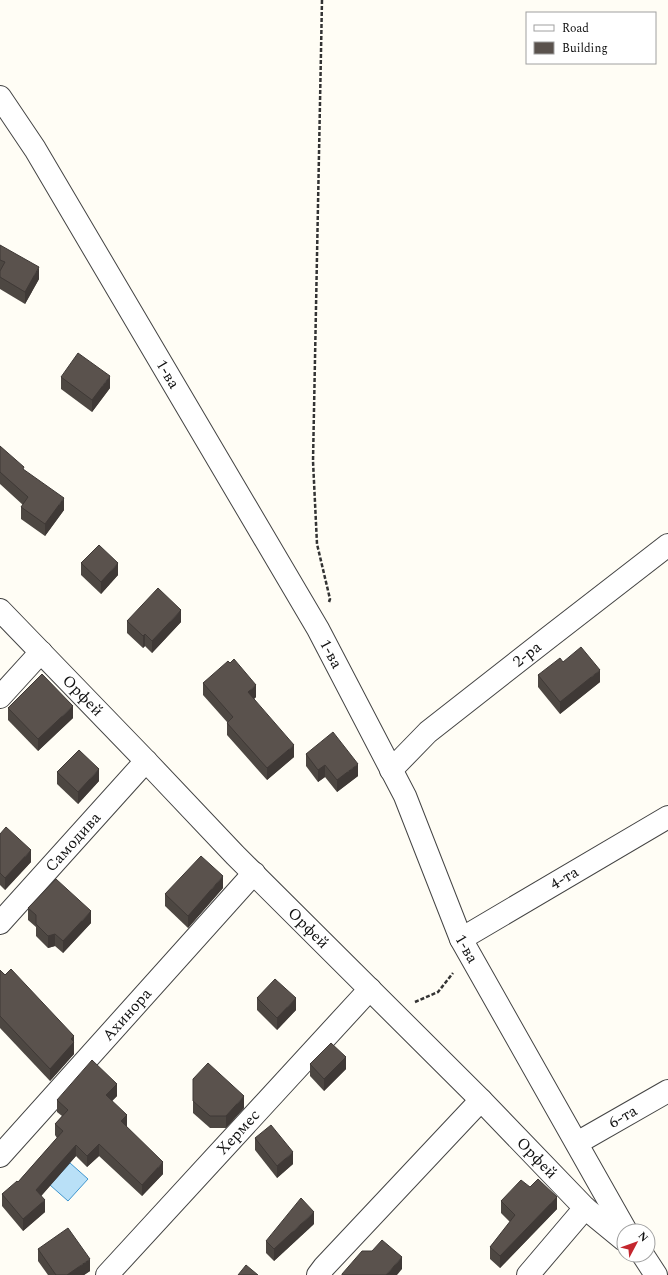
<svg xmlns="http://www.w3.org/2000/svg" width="668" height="1275" viewBox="0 0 668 1275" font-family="Spectral,serif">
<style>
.water{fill:#b9e0f7;stroke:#3f96cf}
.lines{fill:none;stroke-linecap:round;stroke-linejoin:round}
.minor-casing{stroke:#444;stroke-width:24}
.path{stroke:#333;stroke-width:2.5;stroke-dasharray:4 2;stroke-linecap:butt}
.minor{stroke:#fff;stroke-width:22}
.wall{fill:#4d4742}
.shaded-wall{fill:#3f3936}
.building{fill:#5a524d;stroke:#3f3936}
.labels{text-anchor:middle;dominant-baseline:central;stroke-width:4;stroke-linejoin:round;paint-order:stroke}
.street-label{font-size:16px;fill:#111;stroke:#fff}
</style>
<rect width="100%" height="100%" fill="#fffdf5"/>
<!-- water -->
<path class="water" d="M 70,1163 L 88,1179 L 68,1201 L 50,1185 Z"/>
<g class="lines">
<defs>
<g id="minor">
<path id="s1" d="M 0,97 L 35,149 L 318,629 L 405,796 L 461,939 L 626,1231"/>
<path id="s2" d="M 0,610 L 146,761 L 235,855 L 481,1100 L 585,1208 L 624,1240"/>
<path d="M 0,697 L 41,652"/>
<path id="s3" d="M 391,770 L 428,732 L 548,638 L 668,545"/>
<path id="s4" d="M 0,923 L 146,761"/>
<path id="s5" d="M 461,939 L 668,817"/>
<path id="s6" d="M 577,1143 L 668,1091"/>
<path id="s7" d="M 0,1156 L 254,873"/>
<path d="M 643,1255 L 656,1275"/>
<path id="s8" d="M 107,1275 L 370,989"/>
<path d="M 318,1275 L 324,1267 L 481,1100"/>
<path d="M 528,1275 L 585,1208"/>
</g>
</defs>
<!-- minor casing -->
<use href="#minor" class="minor-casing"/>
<!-- path -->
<g class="path">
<path d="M 322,0 L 313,461 L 317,544 L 330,599 L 329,602"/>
<path d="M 415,1002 L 438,992 L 453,973"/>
</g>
<!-- minor -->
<use href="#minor" class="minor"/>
</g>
<!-- wall -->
<g class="wall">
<path d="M 0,245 L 39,279 L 25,304 L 0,289 Z"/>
<path d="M 61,377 L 110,388 L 92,412 L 61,389 Z"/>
<path d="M 0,446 L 64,510 L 45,536 L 21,519 L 21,507 L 23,505 L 0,484 Z"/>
<path d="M 81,563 L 118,575 L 101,594 L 81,575 Z"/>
<path d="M 127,621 L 181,622 L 152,653 L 145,646 L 143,648 L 127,633 Z"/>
<path d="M 563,662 L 600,682 L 560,714 L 538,687 L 538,675 Z"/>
<path d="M 230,663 L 256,697 L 254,699 L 294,757 L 267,780 L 227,735 L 227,722 L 203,695 L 203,683 Z"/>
<path d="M 8,708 L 73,718 L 38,751 L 8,720 Z"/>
<path d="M 306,754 L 358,776 L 337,792 L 325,777 L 318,782 L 306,766 Z"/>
<path d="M 57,772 L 99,781 L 78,804 L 57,784 Z"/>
<path d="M 0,834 L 31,862 L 5,890 L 0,885 Z"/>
<path d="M 223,888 L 188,928 L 165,906 L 165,894 Z"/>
<path d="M 28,908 L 91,923 L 63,953 L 55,946 L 48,948 L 36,936 L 36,927 L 28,920 Z"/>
<path d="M 0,970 L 74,1036 L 74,1054 L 50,1081 L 0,1028 Z"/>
<path d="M 257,998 L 296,1010 L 277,1030 L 257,1010 Z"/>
<path d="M 310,1064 L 346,1069 L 324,1091 L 310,1076 Z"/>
<path d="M 193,1079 L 244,1108 L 226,1128 L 210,1128 L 193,1113 Z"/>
<path d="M 117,1096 L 112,1101 L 127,1127 L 163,1174 L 142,1196 L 99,1156 L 87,1167 L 76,1156 L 41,1196 L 45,1212 L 23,1231 L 2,1206 L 2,1194 L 18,1182 L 57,1138 L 55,1135 L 55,1124 L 62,1116 L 57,1112 L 57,1100 Z"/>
<path d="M 255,1138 L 293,1164 L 277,1178 L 255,1150 Z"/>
<path d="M 530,1187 L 557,1209 L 500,1268 L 490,1259 L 490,1247 L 510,1222 L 501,1213 L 501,1201 Z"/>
<path d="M 314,1224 L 274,1261 L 266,1253 L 266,1241 Z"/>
<path d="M 38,1249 L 90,1271 L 84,1275 L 48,1275 L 38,1261 Z"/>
</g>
<!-- shaded-wall -->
<g class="shaded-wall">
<path d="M 39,267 L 39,279 L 25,304 L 25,292 Z"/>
<path d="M 110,376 L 110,388 L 92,412 L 92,400 Z"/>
<path d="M 64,498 L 64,510 L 45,536 L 45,524 Z"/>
<path d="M 118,563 L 118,575 L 101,594 L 101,582 Z"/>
<path d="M 181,610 L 181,622 L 152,653 L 152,641 Z"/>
<path d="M 145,634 L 145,646 L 143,648 L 143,636 Z"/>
<path d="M 600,670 L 600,682 L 560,714 L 560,702 Z"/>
<path d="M 256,685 L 256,697 L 248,704 L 248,692 Z"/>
<path d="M 73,706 L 73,718 L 38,751 L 38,739 Z"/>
<path d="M 294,745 L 294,757 L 267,780 L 267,768 Z"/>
<path d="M 358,764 L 358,776 L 337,792 L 337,780 Z"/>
<path d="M 325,765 L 325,777 L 318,782 L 318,770 Z"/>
<path d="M 99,769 L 99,781 L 78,804 L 78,792 Z"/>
<path d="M 31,850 L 31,862 L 5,890 L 5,878 Z"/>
<path d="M 223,876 L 223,888 L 188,928 L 188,916 Z"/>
<path d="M 91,911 L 91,923 L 63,953 L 63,941 Z"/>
<path d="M 55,934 L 55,946 L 48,948 L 48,936 Z"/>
<path d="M 296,998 L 296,1010 L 277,1030 L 277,1018 Z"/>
<path d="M 74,1036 L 74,1054 L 50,1081 L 50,1069 L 71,1039 Z"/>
<path d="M 346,1057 L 346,1069 L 324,1091 L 324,1079 Z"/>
<path d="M 117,1084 L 117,1096 L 106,1107 L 106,1095 Z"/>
<path d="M 244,1096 L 244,1108 L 226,1128 L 226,1116 Z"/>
<path d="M 127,1115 L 127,1127 L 121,1133 L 121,1121 Z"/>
<path d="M 99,1144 L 99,1156 L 87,1167 L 87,1156 Z"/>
<path d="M 76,1145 L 76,1156 L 36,1202 L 36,1190 Z"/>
<path d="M 293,1152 L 293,1164 L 277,1178 L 277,1166 Z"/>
<path d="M 163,1162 L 163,1174 L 142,1196 L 142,1185 Z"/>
<path d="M 557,1197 L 557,1209 L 500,1268 L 500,1256 Z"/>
<path d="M 45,1200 L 45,1212 L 23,1231 L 23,1219 Z"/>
<path d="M 314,1212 L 314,1224 L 274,1261 L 274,1249 Z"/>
<path d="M 402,1257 L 402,1269 L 397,1275 L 386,1275 Z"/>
<path d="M 90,1259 L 90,1271 L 84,1275 L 67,1275 Z"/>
</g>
<!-- building -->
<g class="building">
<path d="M 0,245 L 39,267 L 25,292 L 0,277 L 0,271 L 5,262 L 0,260 Z"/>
<path d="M 78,353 L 110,376 L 92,400 L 61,377 Z"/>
<path d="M 0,446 L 24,467 L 23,469 L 64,498 L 45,524 L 21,507 L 28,497 L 0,472 Z"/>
<path d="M 99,545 L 118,563 L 101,582 L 81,563 Z"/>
<path d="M 158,588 L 181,610 L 152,641 L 145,634 L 143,636 L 127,621 Z"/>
<path d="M 581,647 L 600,670 L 560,702 L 538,675 L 560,658 L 563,662 Z"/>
<path d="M 234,659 L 256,685 L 248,692 L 294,745 L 267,768 L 227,723 L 233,717 L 203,683 L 228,661 L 230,663 Z"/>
<path d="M 42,674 L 73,706 L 38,739 L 8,708 Z"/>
<path d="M 333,732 L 358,764 L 337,780 L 325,765 L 318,770 L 306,754 Z"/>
<path d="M 79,750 L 99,769 L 78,792 L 57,772 Z"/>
<path d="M 6,827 L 31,850 L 5,878 L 0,873 L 0,834 Z"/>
<path d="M 201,856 L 223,876 L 188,916 L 165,894 Z"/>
<path d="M 56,879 L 91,911 L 63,941 L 55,934 L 48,936 L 36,924 L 36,915 L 28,908 Z"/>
<path d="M 11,969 L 74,1036 L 71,1039 L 74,1042 L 50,1069 L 0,1016 L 0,970 L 5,975 Z"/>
<path d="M 275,979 L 296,998 L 277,1018 L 257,998 Z"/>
<path d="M 331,1043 L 346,1057 L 324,1079 L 310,1064 Z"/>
<path d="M 92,1060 L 117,1084 L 106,1095 L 127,1115 L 121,1121 L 163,1162 L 142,1185 L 99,1144 L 87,1156 L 76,1145 L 36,1190 L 45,1200 L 23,1219 L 2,1194 L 17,1181 L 18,1182 L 63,1131 L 55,1124 L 68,1110 L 57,1100 Z"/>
<path d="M 208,1063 L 244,1096 L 226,1116 L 210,1116 L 193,1101 L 193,1079 Z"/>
<path d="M 271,1125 L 293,1152 L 277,1166 L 255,1138 Z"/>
<path d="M 538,1179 L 557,1197 L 500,1256 L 490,1247 L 515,1215 L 501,1201 L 521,1180 L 530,1187 Z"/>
<path d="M 301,1198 L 314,1212 L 274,1249 L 266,1241 Z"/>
<path d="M 68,1228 L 90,1259 L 67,1275 L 56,1275 L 38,1249 Z"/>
<path d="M 382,1240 L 402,1257 L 386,1275 L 342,1275 L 342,1274 L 362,1251 L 372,1251 Z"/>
<path d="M 246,1265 L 258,1275 L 238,1275 Z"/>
</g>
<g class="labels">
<!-- street labels -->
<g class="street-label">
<text stroke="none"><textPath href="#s1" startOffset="324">1-ва</textPath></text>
<text stroke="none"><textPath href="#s1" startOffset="648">1-ва</textPath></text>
<text stroke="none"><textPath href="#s3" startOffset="179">2-ра</textPath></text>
<text stroke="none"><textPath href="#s2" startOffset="119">Орфей</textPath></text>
<text stroke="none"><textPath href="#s4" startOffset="109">Самодива</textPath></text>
<text stroke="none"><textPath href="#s5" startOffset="120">4-та</textPath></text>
<text stroke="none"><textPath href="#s2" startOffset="443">Орфей</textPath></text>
<text stroke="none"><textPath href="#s1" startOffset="973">1-ва</textPath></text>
<text stroke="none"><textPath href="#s7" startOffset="190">Ахинора</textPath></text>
<text stroke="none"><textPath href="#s6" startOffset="53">6-та</textPath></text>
<text stroke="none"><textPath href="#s8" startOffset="194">Хермес</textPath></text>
<text stroke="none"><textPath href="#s2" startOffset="767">Орфей</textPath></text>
</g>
</g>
<!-- legend -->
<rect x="526" y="12" width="130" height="52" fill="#ffffff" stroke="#a0a0a0"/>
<rect x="534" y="25" width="20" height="6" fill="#ffffff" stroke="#a0a0a0"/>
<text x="562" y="32" font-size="12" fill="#111111">Road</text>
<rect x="534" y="42" width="20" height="12" fill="#5a524d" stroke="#a0a0a0"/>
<text x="562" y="52" font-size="12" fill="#111111">Building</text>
<!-- north arrow -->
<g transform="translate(636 1243) rotate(49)"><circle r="19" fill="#ffffff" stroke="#a0a0a0"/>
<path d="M0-3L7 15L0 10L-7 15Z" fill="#c4262e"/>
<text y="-6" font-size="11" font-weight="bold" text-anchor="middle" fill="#111111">N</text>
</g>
</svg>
